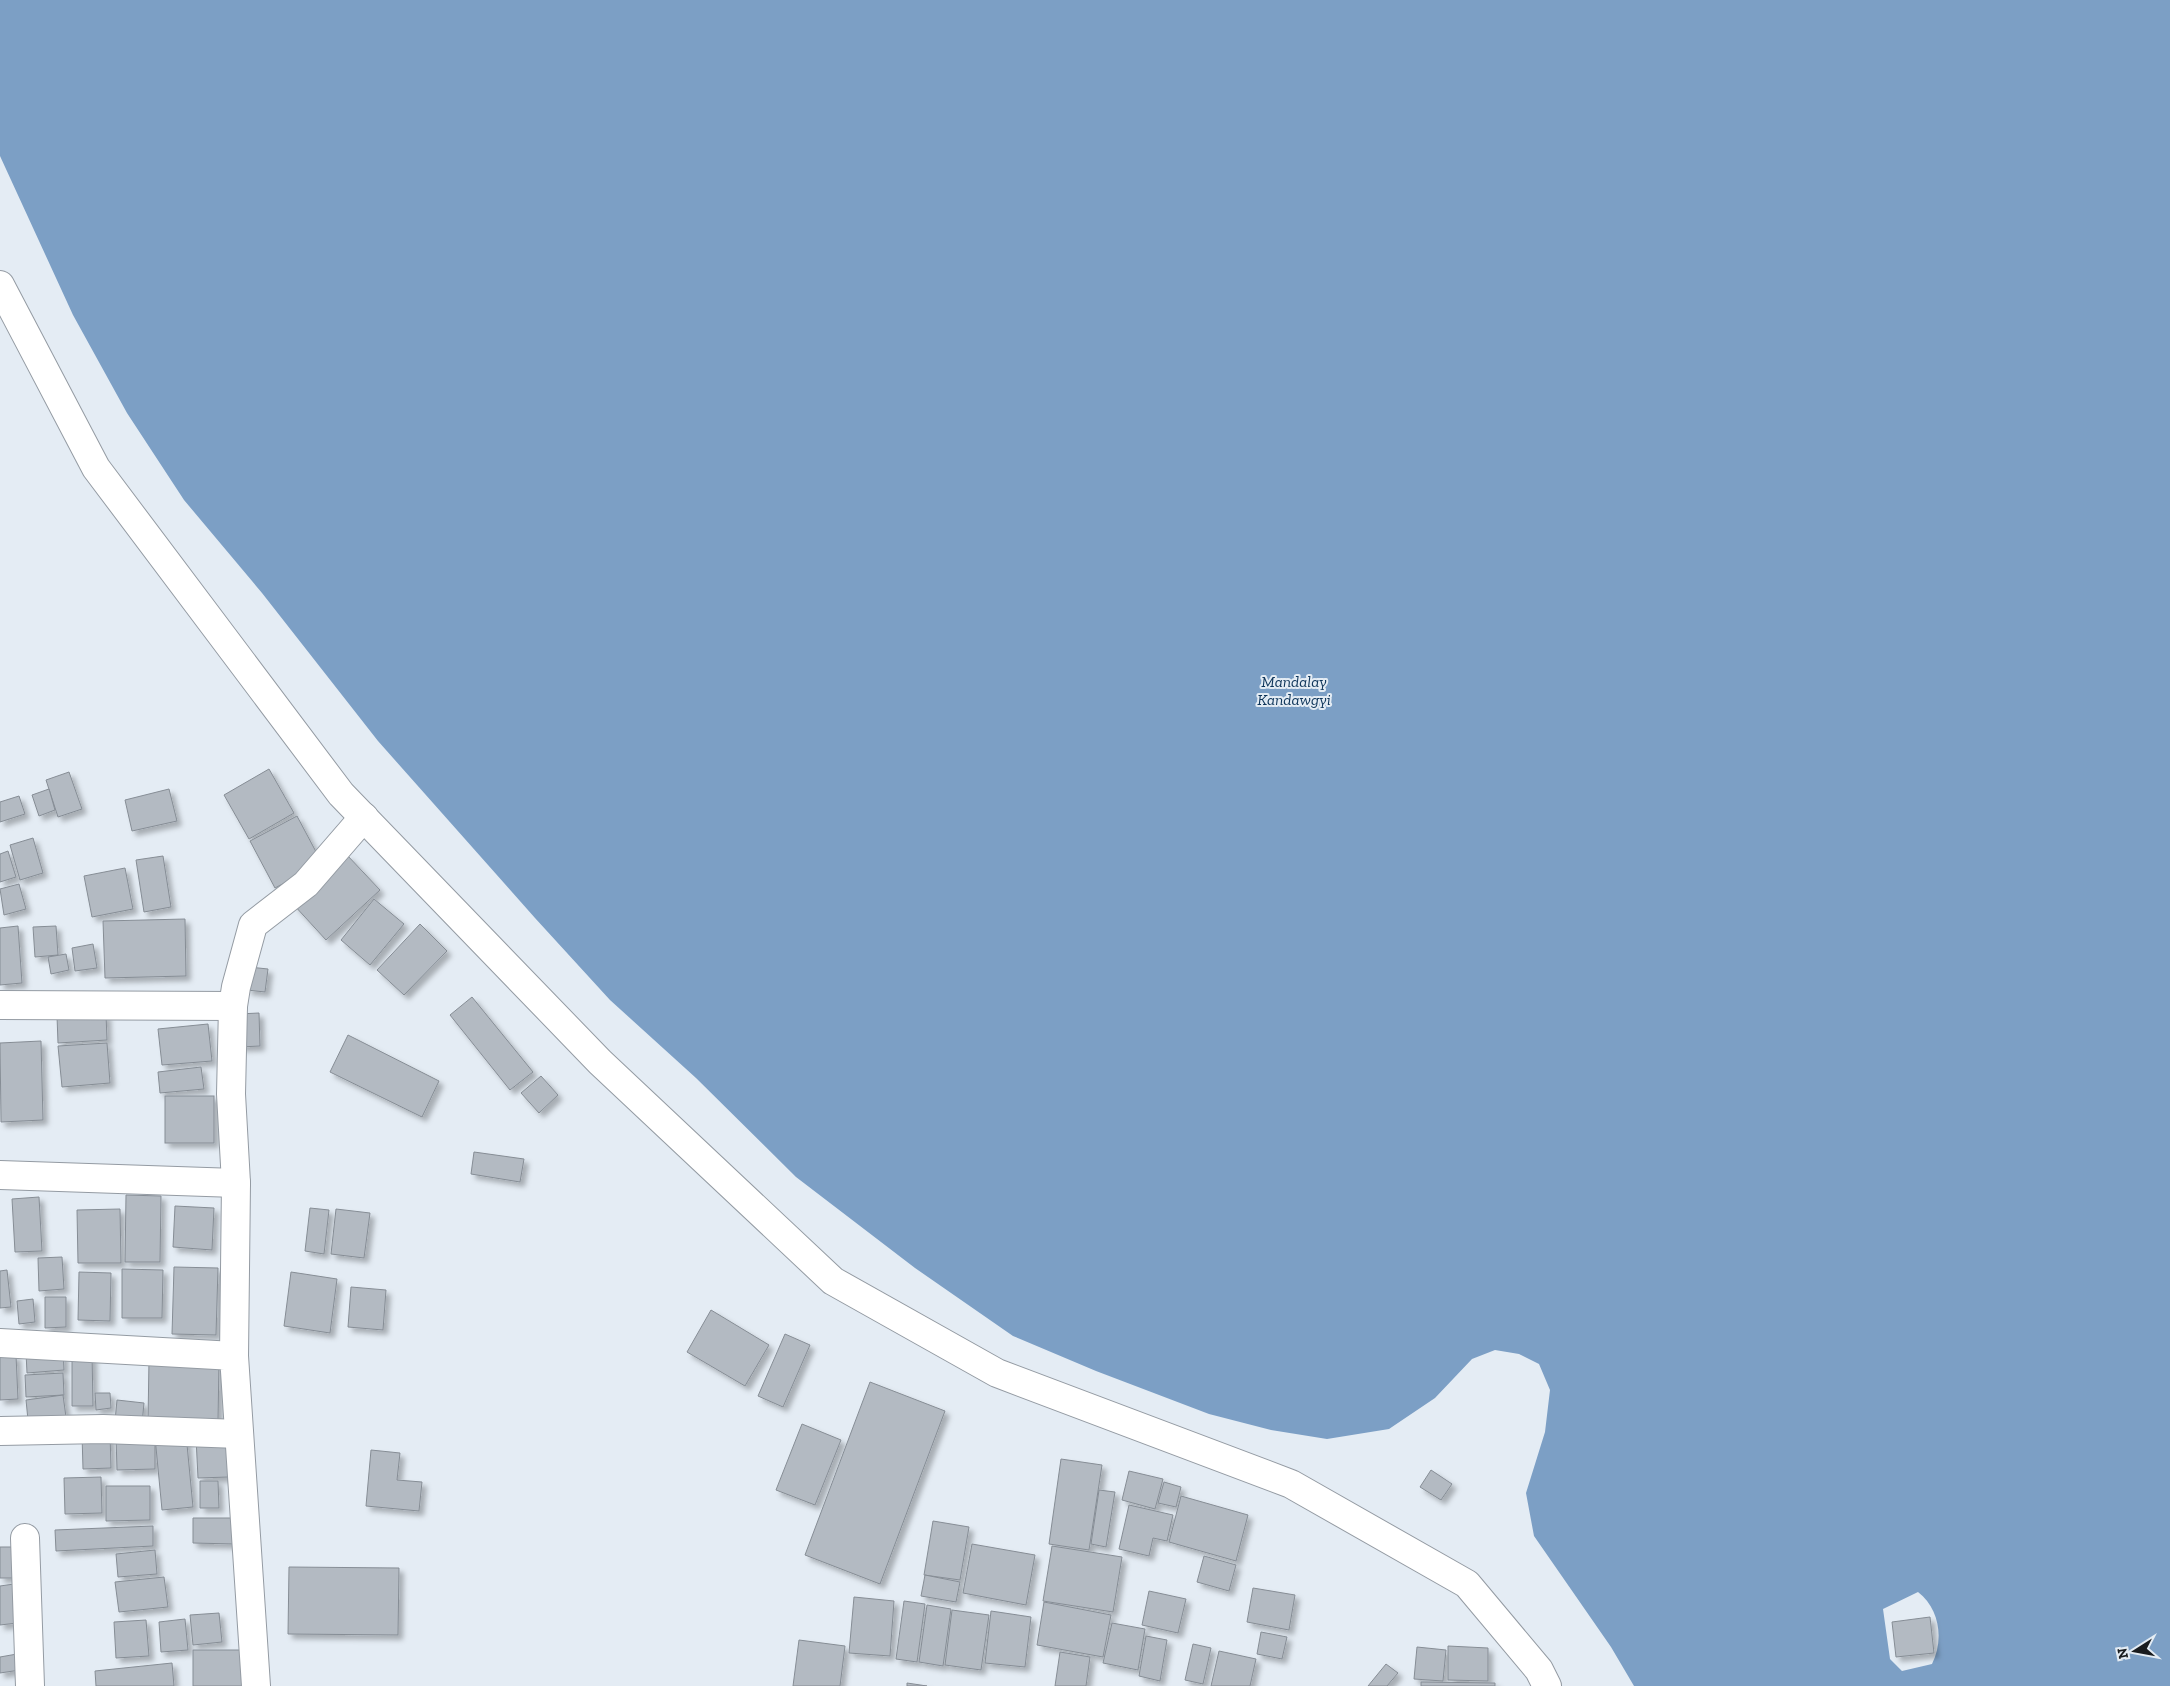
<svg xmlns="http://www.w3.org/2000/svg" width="2170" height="1686" viewBox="0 0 2170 1686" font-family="'Zilla Slab',serif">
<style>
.water{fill:#7c9fc5;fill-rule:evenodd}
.building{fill:#b3bac2;stroke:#868d95;filter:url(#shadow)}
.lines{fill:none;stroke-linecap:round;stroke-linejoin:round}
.minor-casing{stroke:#949ba3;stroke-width:30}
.minor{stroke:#fff;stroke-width:28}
.labels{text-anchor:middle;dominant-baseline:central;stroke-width:4;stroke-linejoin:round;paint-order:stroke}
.water-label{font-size:16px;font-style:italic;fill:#0d3459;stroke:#e4ecf4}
</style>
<defs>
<filter id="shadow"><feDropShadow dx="4.5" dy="4.5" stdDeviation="2.5" flood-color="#0004"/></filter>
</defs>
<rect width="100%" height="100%" fill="#e4ecf4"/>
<!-- water -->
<path class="water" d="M 0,0 L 2170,0 L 2170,1686 L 1634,1686 L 1611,1647 L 1534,1536 L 1526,1493 L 1545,1432 L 1550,1390 L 1539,1364 L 1519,1354 L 1495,1350 L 1472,1359 L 1435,1398 L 1389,1429 L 1327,1439 L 1271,1430 L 1209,1414 L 1096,1371 L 1013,1336 L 915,1268 L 796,1177 L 696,1078 L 610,1000 L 535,918 L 378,741 L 262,593 L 184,500 L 127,413 L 73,315 L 0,156 ZM 1918,1592 C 1940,1609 1944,1640 1932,1664 L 1902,1671 L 1890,1659 L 1883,1609 Z"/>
<!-- building -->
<g class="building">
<path d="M 269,769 L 294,813 L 249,839 L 224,795 Z"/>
<path d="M 69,772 L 82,809 L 58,817 L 46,780 Z"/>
<path d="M 49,789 L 55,810 L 39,816 L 32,795 Z"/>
<path d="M 169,789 L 177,821 L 132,831 L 125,800 Z"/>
<path d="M 19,796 L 25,814 L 0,822 L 0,802 Z"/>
<path d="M 297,816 L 322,863 L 275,888 L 250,841 Z"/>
<path d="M 33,838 L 43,873 L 20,880 L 10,845 Z"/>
<path d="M 8,851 L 16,877 L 0,882 L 0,854 Z"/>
<path d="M 347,855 L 380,890 L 326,940 L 293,904 Z"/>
<path d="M 163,856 L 171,907 L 144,912 L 136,860 Z"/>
<path d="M 125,868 L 133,909 L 92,917 L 84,876 Z"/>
<path d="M 19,884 L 26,909 L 4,915 L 0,889 Z"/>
<path d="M 374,899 L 404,924 L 370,965 L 341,940 Z"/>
<path d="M 185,919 L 186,976 L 105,978 L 103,921 Z"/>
<path d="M 420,924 L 447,951 L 404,995 L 377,970 Z"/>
<path d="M 18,926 L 22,983 L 0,985 L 0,928 Z"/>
<path d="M 56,926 L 58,955 L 35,957 L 33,927 Z"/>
<path d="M 93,944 L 97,968 L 75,971 L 72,948 Z"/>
<path d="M 66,954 L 69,970 L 51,974 L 48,957 Z"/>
<path d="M 249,967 L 268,969 L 265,992 L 247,990 Z"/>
<path d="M 472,997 L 533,1072 L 510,1090 L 450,1015 Z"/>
<path d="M 259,1013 L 260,1046 L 240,1047 L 238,1014 Z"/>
<path d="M 106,1014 L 107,1040 L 58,1043 L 57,1016 Z"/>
<path d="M 208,1024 L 212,1061 L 162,1065 L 158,1029 Z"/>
<path d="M 348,1035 L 439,1081 L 422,1117 L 330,1072 Z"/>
<path d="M 41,1041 L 43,1120 L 1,1122 L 0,1043 Z"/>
<path d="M 107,1043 L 110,1083 L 62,1087 L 58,1046 Z"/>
<path d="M 201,1067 L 204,1089 L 160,1093 L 158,1072 Z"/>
<path d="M 541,1076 L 558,1095 L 539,1113 L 521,1093 Z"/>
<rect x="165" y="1096" width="49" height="47"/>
<path d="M 474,1152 L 524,1159 L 520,1182 L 471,1174 Z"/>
<path d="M 126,1195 L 161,1196 L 160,1262 L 125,1262 Z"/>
<path d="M 39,1197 L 42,1251 L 15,1252 L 12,1199 Z"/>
<path d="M 175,1206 L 214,1208 L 212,1250 L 173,1247 Z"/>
<path d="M 310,1208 L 329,1210 L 324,1254 L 305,1251 Z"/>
<path d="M 120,1209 L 121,1263 L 78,1263 L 77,1210 Z"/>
<path d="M 336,1209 L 370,1213 L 364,1258 L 331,1254 Z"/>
<path d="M 62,1257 L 64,1289 L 39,1291 L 38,1258 Z"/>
<path d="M 174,1267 L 218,1268 L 216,1335 L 172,1334 Z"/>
<path d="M 122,1269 L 163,1270 L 162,1318 L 122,1318 Z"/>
<path d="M 7,1270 L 11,1307 L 0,1308 L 0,1271 Z"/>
<path d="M 79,1272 L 111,1273 L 110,1321 L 78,1320 Z"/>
<path d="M 291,1272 L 337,1279 L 330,1333 L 284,1326 Z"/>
<path d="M 351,1287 L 386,1290 L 383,1330 L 348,1327 Z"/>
<path d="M 45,1297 L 66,1297 L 66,1327 L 45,1328 Z"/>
<path d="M 33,1299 L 35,1322 L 19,1324 L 17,1301 Z"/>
<path d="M 711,1310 L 769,1345 L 745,1386 L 687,1352 Z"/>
<path d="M 785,1334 L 810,1345 L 783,1407 L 758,1396 Z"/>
<path d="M 63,1350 L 64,1370 L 27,1373 L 26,1353 Z"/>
<path d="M 72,1353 L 92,1353 L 93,1406 L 72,1406 Z"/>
<path d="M 16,1355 L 18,1399 L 0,1400 L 0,1356 Z"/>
<path d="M 149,1360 L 219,1361 L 218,1422 L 148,1421 Z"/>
<path d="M 63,1373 L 64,1395 L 26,1397 L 25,1375 Z"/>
<path d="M 870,1382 L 945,1411 L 880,1584 L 805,1555 Z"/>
<path d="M 95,1393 L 110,1393 L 111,1408 L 96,1410 Z"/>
<path d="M 63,1395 L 66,1417 L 28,1420 L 26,1400 Z"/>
<path d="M 117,1400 L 144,1403 L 142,1424 L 115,1421 Z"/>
<path d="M 802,1424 L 841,1440 L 815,1505 L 776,1490 Z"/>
<path d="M 110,1433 L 111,1468 L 83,1469 L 82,1434 Z"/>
<path d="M 186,1434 L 193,1507 L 162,1510 L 155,1437 Z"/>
<path d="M 155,1435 L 155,1469 L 117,1470 L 116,1436 Z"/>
<path d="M 196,1438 L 228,1438 L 229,1477 L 198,1478 Z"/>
<path d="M 371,1450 L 400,1453 L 397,1480 L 422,1482 L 419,1511 L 366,1506 Z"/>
<path d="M 1061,1459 L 1102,1465 L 1089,1550 L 1049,1544 Z"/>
<path d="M 1431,1470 L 1452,1484 L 1441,1500 L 1420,1487 Z"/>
<path d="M 1129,1471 L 1163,1479 L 1155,1509 L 1122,1500 Z"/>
<path d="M 101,1477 L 102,1513 L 65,1514 L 64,1478 Z"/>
<path d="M 200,1481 L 218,1481 L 219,1508 L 200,1508 Z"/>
<path d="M 1164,1482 L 1181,1487 L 1176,1507 L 1158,1503 Z"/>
<path d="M 106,1486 L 150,1486 L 150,1520 L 106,1521 Z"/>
<path d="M 1099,1490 L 1115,1492 L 1106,1547 L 1091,1544 Z"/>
<path d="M 1181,1496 L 1248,1515 L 1236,1561 L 1169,1542 Z"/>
<path d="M 1129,1505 L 1173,1515 L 1167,1541 L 1153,1538 L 1149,1556 L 1119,1549 Z"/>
<path d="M 193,1518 L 234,1518 L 234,1544 L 193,1543 Z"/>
<path d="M 933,1521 L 969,1527 L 960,1580 L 924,1575 Z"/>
<path d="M 153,1526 L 153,1546 L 56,1551 L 55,1530 Z"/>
<path d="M 972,1544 L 1035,1555 L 1026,1605 L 963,1593 Z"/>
<path d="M 1052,1546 L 1122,1557 L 1113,1612 L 1043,1601 Z"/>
<path d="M 0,1547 L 21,1547 L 22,1578 L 0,1578 Z"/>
<path d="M 155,1550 L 157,1574 L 118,1577 L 116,1554 Z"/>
<path d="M 1204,1556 L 1236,1565 L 1229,1591 L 1197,1582 Z"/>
<path d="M 289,1567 L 399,1568 L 398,1635 L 288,1634 Z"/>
<path d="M 925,1575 L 960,1582 L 956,1602 L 921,1596 Z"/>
<path d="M 164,1577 L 168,1607 L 119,1612 L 115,1582 Z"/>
<path d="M 21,1583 L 26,1622 L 0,1625 L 0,1586 Z"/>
<path d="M 1253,1588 L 1295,1595 L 1289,1630 L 1247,1622 Z"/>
<path d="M 1149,1591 L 1186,1599 L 1178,1633 L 1142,1625 Z"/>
<path d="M 854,1597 L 894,1601 L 890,1656 L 849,1653 Z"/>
<path d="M 904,1601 L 925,1604 L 917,1662 L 896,1659 Z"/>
<path d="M 1044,1602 L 1111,1615 L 1103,1657 L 1037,1645 Z"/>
<path d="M 927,1605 L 951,1609 L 943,1666 L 919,1662 Z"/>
<path d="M 952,1610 L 989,1615 L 981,1670 L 945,1665 Z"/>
<path d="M 991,1611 L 1031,1617 L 1025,1667 L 985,1663 Z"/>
<path d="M 219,1613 L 222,1642 L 193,1645 L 190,1615 Z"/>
<path d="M 1930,1617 L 1934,1653 L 1896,1657 L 1892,1622 Z"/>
<path d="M 185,1619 L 188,1650 L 161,1652 L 159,1622 Z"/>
<path d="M 146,1620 L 149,1656 L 116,1658 L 114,1622 Z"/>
<path d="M 1112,1623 L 1145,1629 L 1138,1670 L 1103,1663 Z"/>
<path d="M 1261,1632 L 1287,1637 L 1282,1659 L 1257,1654 Z"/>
<path d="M 1146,1636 L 1167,1640 L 1160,1681 L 1139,1676 Z"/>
<path d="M 799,1640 L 845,1646 L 840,1686 L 793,1686 Z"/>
<path d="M 1193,1644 L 1211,1648 L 1203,1684 L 1185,1680 Z"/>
<path d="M 1448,1646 L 1488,1648 L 1488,1681 L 1448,1680 Z"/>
<path d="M 1417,1647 L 1446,1650 L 1443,1681 L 1414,1679 Z"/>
<rect x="193" y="1650" width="58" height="36"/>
<path d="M 1219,1651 L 1256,1659 L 1250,1686 L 1211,1686 Z"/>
<path d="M 1060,1652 L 1090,1657 L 1086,1686 L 1055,1686 Z"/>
<path d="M 17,1654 L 20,1670 L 0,1673 L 0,1657 Z"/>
<path d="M 172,1663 L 174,1686 L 96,1686 L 95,1671 Z"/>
<path d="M 1386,1664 L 1398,1673 L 1387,1686 L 1368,1686 Z"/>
<path d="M 1421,1682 L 1495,1683 L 1495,1686 L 1421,1686 Z"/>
<path d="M 907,1683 L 927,1686 L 907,1686 Z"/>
</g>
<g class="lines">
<defs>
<g id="minor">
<path d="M 0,285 L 96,468 L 341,794 L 600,1062 L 833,1281 L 997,1373 L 1291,1484 L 1467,1584 L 1539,1670 L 1547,1686"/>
<path d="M 0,1005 L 233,1006"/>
<path d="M 0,1175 L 236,1183"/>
<path d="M 0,1343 L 234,1356 L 256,1686"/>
<path d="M 234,1356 L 236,1183 L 231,1094 L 233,1006 L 236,987 L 253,925 L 306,884 L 364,817"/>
<path d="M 0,1431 L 103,1429 L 239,1434"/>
<path d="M 25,1538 L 30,1686"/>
</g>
</defs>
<!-- minor casing -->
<use href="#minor" class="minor-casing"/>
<!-- minor -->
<use href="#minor" class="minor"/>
</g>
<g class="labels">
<!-- water labels -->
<g class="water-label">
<text x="1294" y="681">Mandalay<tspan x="1294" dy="18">Kandawgyi</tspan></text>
</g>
</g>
<!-- north arrow -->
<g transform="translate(2135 1651) rotate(259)" stroke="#e4ecf4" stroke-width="4" paint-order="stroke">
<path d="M0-4L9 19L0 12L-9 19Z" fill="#191c1f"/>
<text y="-8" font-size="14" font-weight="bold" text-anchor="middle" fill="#191c1f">N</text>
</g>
</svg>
